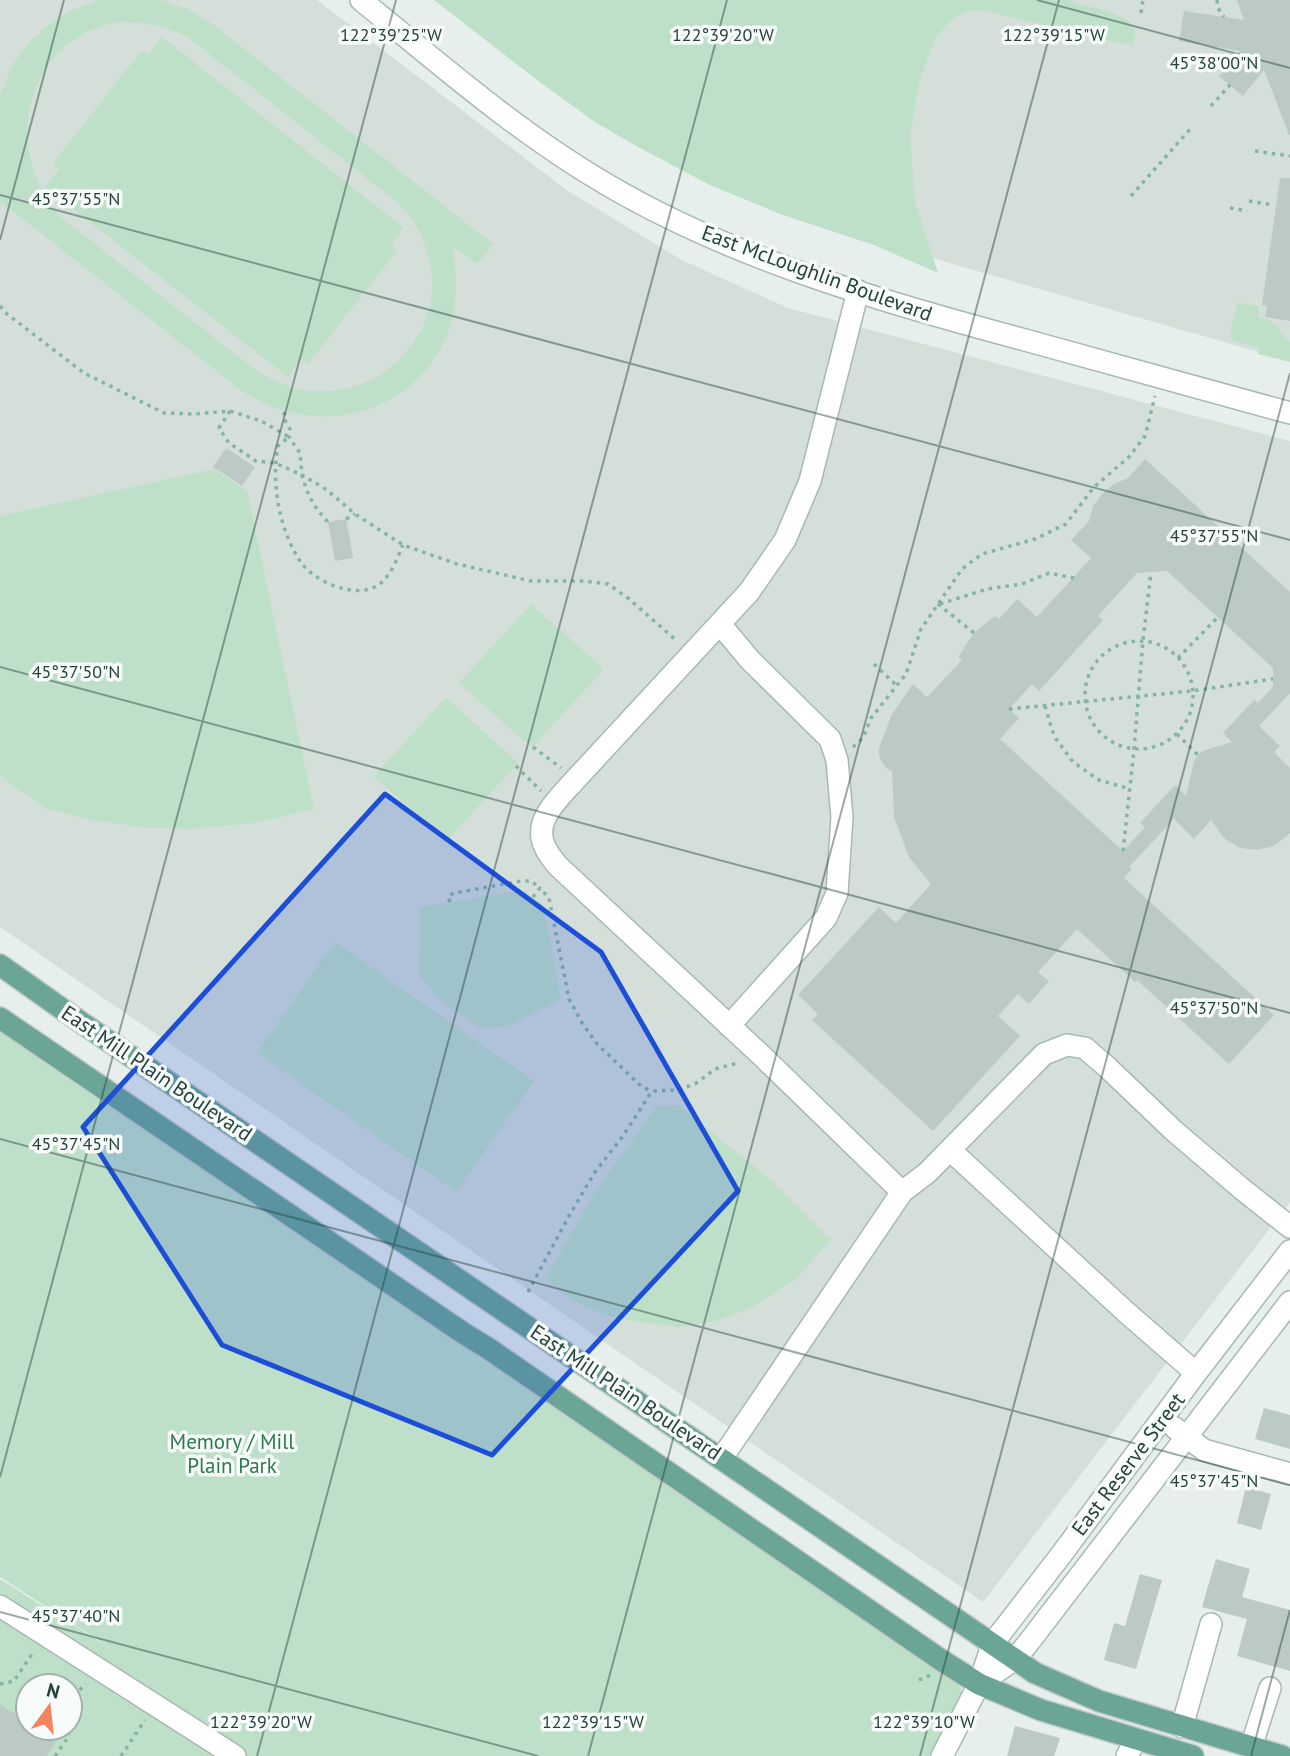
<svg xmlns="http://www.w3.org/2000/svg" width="1290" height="1756" viewBox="0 0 1290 1756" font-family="'PT Sans',sans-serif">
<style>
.built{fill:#d4dfda}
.green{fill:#bfe0c8;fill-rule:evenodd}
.building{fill:#bbcac4;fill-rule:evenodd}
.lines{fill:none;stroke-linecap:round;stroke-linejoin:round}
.minor-casing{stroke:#a8b8b2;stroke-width:24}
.major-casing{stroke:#c2cac8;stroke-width:24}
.path{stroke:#86b3a5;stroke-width:3.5;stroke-dasharray:3.5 5;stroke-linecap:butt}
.minor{stroke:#fff;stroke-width:21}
.major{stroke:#6aa596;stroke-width:21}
.marked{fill:#1d4ed8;fill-opacity:0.2;stroke:#1d4ed8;stroke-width:5;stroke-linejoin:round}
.ticks{fill:none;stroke:#24423a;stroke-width:2;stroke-opacity:0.45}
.labels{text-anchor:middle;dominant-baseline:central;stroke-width:7;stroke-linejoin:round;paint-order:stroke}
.street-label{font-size:21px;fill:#24423a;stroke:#f7fbf9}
.park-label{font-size:21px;fill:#2d7a4b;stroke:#f7fbf9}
.ticks-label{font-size:18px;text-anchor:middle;fill:#24423a;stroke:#f7fbf9;stroke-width:7;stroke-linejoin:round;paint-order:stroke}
</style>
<rect width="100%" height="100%" fill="#e6efeb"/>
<!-- built -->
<g class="built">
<path d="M 0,0 L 317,0 L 568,191 L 682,260 L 788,308 L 1290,441 L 1290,1202 L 983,1602 L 0,927 Z"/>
<path d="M 436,0 L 1290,0 L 1290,361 L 841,232 Z"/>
</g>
<!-- green -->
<g class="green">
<path d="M 100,0 L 161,0 L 188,9 L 214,25 L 493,244 L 477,264 L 452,246 C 457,273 458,299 450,326 C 421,416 312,443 238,388 L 0,201 L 0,96 L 13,64 L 30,41 L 49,24 L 72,10 ZM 121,22 C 146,22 167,26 189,38 L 397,202 C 405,211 414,221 419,232 C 473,337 350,438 253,368 L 62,218 C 0,154 23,36 121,22 Z"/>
<path d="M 434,0 L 1071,0 L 1076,3 C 1092,8 1134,13 1135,34 C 1135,38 1133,42 1133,46 L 981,10 L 965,12 L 950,20 L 934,41 L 919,84 L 910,136 L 915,203 L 938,273 L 874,245 L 780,214 L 710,185 L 638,147 L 595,122 L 541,83 Z"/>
<path d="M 162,37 L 404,228 L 391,245 L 397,251 L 308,364 L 301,359 L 288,377 L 45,187 L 59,169 L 53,163 L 142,50 L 148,55 Z"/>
<path d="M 1238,303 L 1259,306 L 1258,317 C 1264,319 1271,320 1276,325 C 1280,329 1280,333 1285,337 L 1284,340 L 1290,341 L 1290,362 L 1258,354 L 1259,347 L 1233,341 L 1230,331 Z"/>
<path d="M 214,469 L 247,491 L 314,809 L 255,823 L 192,829 L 147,828 L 87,819 L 47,809 L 12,785 L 0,775 L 0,516 Z"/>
<path d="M 531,604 L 604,669 L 532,748 L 459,683 Z"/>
<path d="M 446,697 L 518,763 L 446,842 L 374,776 Z"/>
<path d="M 524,890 L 543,904 L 561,999 L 508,1026 L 481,1028 L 440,1000 L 419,975 L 420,907 Z"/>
<path d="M 335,942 L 534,1081 L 456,1192 L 257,1053 Z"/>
<path d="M 0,1017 L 960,1682 L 964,1714 L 942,1756 L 0,1756 L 0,1579 L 134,1663 L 0,1577 ZM 28,1686 L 70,1686 L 70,1728 L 28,1728 Z"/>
<path d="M 678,1105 L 770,1179 L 831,1240 L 796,1279 L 751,1308 L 716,1321 L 680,1327 L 643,1323 L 609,1316 L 576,1302 L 545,1279 L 596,1190 L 657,1106 Z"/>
</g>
<!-- building -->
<g class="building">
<path d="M 1237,0 L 1290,0 L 1290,135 L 1289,135 L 1264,70 L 1243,96 L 1219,76 L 1240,51 L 1179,41 L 1184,11 L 1244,20 Z"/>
<path d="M 1280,178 L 1290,178 L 1290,321 L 1265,317 L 1267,306 L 1262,305 Z"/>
<path d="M 226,448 L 255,467 L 242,486 L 213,467 Z"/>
<path d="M 1145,459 L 1290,592 L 1290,693 L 1259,726 L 1280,746 L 1274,752 L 1290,768 L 1290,833 L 1274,846 L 1257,850 L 1240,848 L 1225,839 L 1211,820 L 1194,839 L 1174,819 L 1129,867 L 1132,869 L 1124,878 L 1274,1015 L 1229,1064 L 1137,980 L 1135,982 L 1077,929 L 1038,972 L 1049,981 L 1029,1004 L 1018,994 L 998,1016 L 1020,1036 L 933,1131 L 812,1020 L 818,1014 L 798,995 L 879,907 L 896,923 L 931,884 L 909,857 L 894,817 L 892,771 L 886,768 L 882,762 L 879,755 L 879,748 L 892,714 L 913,684 L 927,697 L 962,660 L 958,657 L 974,633 L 995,616 L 999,619 L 1017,599 L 1037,617 L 1091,558 L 1071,540 L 1089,521 L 1093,506 L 1102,494 L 1114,484 L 1128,478 ZM 1167,571 L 1273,668 L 1273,687 L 1258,703 L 1254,700 L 1223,733 L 1232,742 L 1203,751 L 1198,755 L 1194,761 L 1186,796 L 1175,785 L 1140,823 L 1145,827 L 1123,851 L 1000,739 L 1019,718 L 1009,709 L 1032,684 L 1039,691 L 1103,620 L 1098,616 L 1137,573 Z"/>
<path d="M 346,519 L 353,558 L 335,561 L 328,522 Z"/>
<path d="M 1264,1408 L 1290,1415 L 1290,1449 L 1255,1439 Z"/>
<path d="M 1246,1487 L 1271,1494 L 1261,1530 L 1237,1523 Z"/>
<path d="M 1216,1559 L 1250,1569 L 1242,1597 L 1290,1610 L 1290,1671 L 1237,1656 L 1247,1619 L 1202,1607 Z"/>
<path d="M 1140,1574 L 1162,1580 L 1136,1669 L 1104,1660 L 1114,1623 L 1125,1626 Z"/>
<path d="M 0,1704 L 28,1723 L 28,1728 L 36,1728 L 56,1742 L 47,1756 L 0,1756 Z"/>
<path d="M 1015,1726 L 1060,1738 L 1054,1756 L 1007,1756 Z"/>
</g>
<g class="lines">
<defs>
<g id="minor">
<path d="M 361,0 C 440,64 517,132 606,184 C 733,259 883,302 1025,340 C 1113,364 1202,389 1290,413"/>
<path d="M 858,291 L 810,481 L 785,540 L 749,592 L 575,780 C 559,798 532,821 545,847 C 548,854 553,860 558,866 L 761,1055 L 902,1192"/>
<path d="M 720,624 L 750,660 L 830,739 L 837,760 L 842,817 L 837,893 L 826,918 L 729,1026"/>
<path d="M 950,1150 L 1127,1313 L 1196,1373"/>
<path d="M 1175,1428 L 1204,1450 L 1290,1474"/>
<path d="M 722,1458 L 902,1192 L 927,1173 L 1044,1054 L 1067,1045 L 1085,1048 L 1107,1067 L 1173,1130 L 1242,1189 L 1290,1227"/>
<path d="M 0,1606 L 235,1756"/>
<path d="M 979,1684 L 1015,1659 L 1029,1642 L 1290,1302"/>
<path d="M 1182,1727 L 1211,1624"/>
<path d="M 1251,1747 L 1270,1688"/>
<path d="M 942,1756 L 979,1684 L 993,1643 L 1061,1555 L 1196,1373 L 1290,1251"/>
<path d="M 1127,1756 L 1136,1739"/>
</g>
<g id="major">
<path d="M 0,965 L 82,1023 L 1035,1673 L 1099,1701 L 1282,1756"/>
<path d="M 0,1018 L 463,1333 L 489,1349 L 941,1660 L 979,1684 L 1041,1710 L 1193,1756"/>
</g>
</defs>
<!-- minor casing -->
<use href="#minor" class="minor-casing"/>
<!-- major casing -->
<use href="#major" class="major-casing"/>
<!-- path -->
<g class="path">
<path d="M 1217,0 L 1218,8 L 1224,17"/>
<path d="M 1141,13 L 1143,0"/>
<path d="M 1211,106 L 1230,85"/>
<path d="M 1255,151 L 1290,156"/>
<path d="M 1131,196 L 1192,127"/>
<path d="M 1249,201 L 1273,205"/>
<path d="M 1230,208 L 1247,211"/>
<path d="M 0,306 L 7,314 L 84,373 L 164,413 L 195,414 L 230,411 L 261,421 L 289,437 L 278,446 C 271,483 279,529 300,561 C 309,575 330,586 345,589 C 360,592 375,591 385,579 C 393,570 398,556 403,545"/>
<path d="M 230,411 L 219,428 L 229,443 L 256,461 L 275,463 L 302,475 C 307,494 314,508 328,522"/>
<path d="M 285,412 L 283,417 L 290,429 L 289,437 L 300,453 L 302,475 L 327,490 L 355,514 L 403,545 L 457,564 L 531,581 L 584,581 L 608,584 L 629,599 L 677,641"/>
<path d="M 346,519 L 355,514"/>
<path d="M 938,604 L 974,633"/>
<path d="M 940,604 L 987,589 L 1022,584 L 1049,573 L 1074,578"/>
<circle cx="1139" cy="695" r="54"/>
<path d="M 1178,658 L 1217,618"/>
<path d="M 874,664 L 896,685"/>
<path d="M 1045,706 L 1054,736 L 1073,762 L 1099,780 L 1130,789"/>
<path d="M 1009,709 L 1192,691 L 1273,679"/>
<path d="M 1177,734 L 1198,755"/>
<path d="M 533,747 L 561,768"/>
<path d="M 853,747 L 863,738 L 871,718 L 906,674 L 921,629 L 962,569 L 982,554 L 1035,539 L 1066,524 L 1094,487 L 1129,457 L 1145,436 L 1155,396"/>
<path d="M 516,766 L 541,791"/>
<path d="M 1123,851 L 1134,750 L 1143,640 L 1151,572"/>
<path d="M 533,897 L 540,888 L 549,898 L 569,999 L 582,1023 L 597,1044 L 642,1087 L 652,1091"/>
<path d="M 450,902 L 448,897 L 454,893 L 521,881 L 531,881 L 540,888"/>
<path d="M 528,1292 L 570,1214 L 595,1172 L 623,1136 L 652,1091 L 677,1090 L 695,1084 L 715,1069 L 738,1063"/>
<path d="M 919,1680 L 930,1675"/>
<path d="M 0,1684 L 14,1681 L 34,1651"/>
<path d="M 70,1704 L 85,1683"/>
<path d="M 55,1756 L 69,1736 L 67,1728"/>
<path d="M 121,1756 L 145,1720"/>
</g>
<!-- minor -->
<use href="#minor" class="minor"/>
<!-- major -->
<use href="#major" class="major"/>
</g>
<!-- marked area -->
<path class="marked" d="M 385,794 L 601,952 L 738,1191 L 492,1455 L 222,1345 L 83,1127 Z"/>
<!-- ticks -->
<path class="ticks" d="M 1037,0 L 1290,68M 0,195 L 1290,540M 0,240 L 64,0M 0,667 L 1290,1013M 0,1139 L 1290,1485M 0,1477 L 396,0M 0,1612 L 538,1756M 257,1756 L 727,0M 588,1756 L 1059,0M 920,1756 L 1290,373M 1251,1756 L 1290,1610"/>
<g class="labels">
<!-- street labels -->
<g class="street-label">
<text transform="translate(817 273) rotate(20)">East McLoughlin Boulevard</text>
<text transform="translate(157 1073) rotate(34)">East Mill Plain Boulevard</text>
<text transform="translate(626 1392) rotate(34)">East Mill Plain Boulevard</text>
<text transform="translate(1128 1464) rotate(-53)">East Reserve Street</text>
</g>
<!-- park labels -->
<g class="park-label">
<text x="232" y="1441">Memory / Mill<tspan x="232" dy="24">Plain Park</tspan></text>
</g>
</g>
<g class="ticks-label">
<text x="391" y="41">122°39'25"W</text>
<text x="723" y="41">122°39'20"W</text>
<text x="1054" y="41">122°39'15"W</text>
<text x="1214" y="69">45°38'00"N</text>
<text x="76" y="205">45°37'55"N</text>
<text x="1214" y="542">45°37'55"N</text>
<text x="76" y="678">45°37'50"N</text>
<text x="1214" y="1014">45°37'50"N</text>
<text x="76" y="1150">45°37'45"N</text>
<text x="1214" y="1487">45°37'45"N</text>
<text x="76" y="1622">45°37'40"N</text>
<text x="261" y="1728">122°39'20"W</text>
<text x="593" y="1728">122°39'15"W</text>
<text x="924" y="1728">122°39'10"W</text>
</g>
<!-- north arrow -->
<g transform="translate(49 1707) rotate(15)"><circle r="33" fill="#f7fbf9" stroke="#a3b1ad" stroke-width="2"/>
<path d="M0-5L12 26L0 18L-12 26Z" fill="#f4845f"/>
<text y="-10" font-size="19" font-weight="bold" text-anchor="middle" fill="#24423a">N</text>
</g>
</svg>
